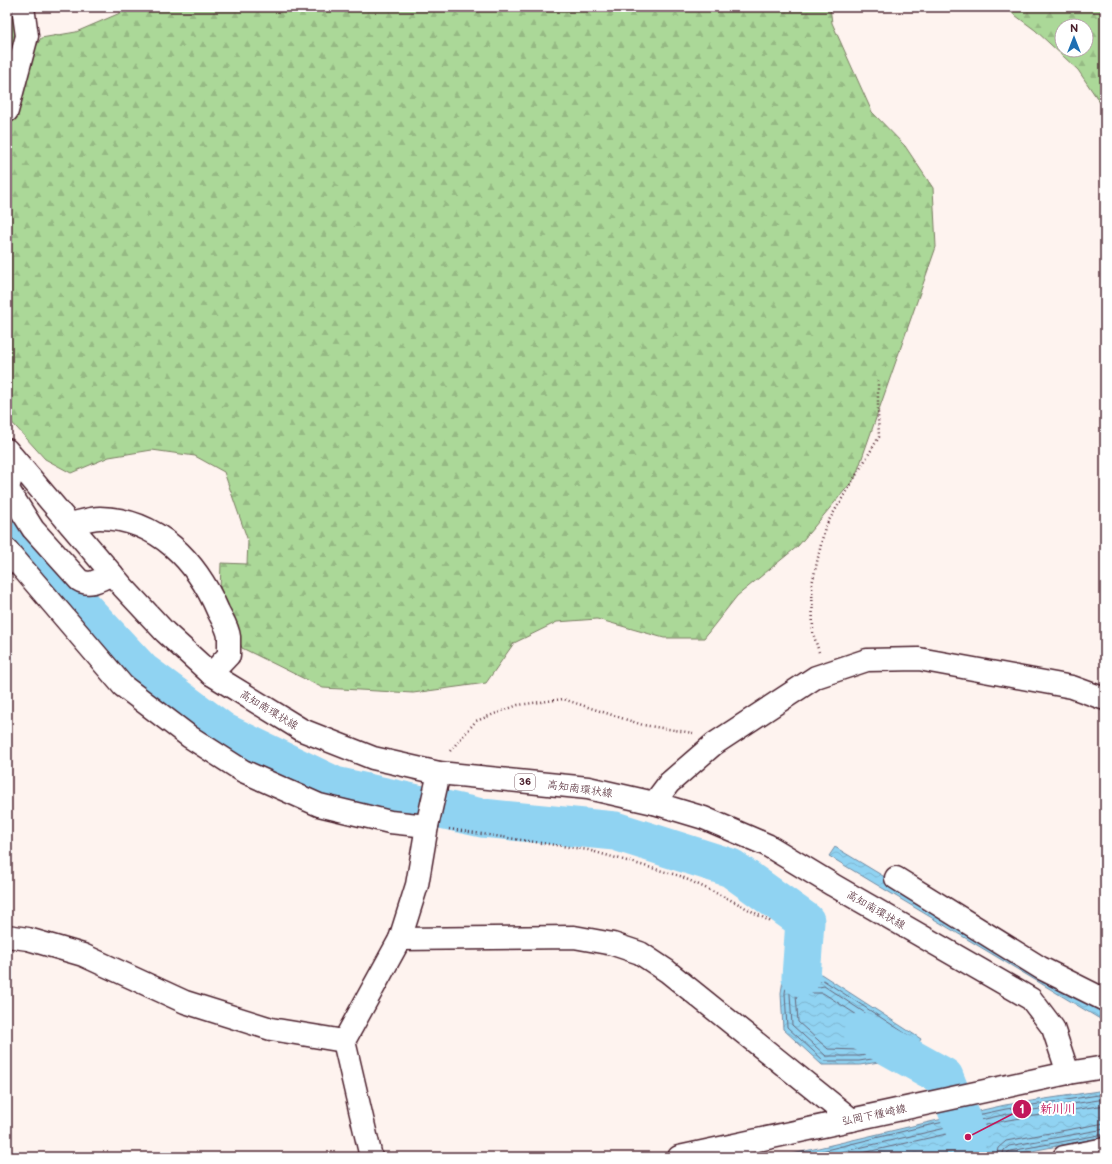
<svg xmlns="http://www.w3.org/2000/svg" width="1112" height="1164" viewBox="0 0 1112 1164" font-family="'Balsamiq Sans','Klee One',sans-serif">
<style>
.forest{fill:url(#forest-firs);stroke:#7a7c62;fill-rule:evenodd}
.water{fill:url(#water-waves);stroke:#748ba2}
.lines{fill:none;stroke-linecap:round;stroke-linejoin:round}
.shore{stroke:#66677b;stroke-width:1}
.river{stroke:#90d3f2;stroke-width:39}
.minor-casing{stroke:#4a1f2b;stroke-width:25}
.major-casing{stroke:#4a1f2b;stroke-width:25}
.path{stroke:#4a1f2b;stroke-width:2.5;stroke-dasharray:1 3;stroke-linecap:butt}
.minor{stroke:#fff;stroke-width:22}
.major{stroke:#fff;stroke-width:22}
.labels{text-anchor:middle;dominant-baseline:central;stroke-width:4;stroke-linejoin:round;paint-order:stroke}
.shield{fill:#fff;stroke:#80626b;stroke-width:1}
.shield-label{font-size:10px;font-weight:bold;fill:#4a1f2b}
.street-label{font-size:11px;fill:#4a1f2b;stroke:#fff}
.leader{fill:none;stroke:#c2185b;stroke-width:1.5}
.callout-dot{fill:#c2185b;stroke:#fff;stroke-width:1.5}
.mark-label{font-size:12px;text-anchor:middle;font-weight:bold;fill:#fff}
.callout-label{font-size:12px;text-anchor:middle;font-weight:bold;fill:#c2185b;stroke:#fff;stroke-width:4;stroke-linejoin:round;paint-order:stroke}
</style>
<defs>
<pattern id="forest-firs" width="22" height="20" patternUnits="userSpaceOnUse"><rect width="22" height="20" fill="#abd898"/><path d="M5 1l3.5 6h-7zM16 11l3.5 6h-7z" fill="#95b983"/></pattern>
<pattern id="water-waves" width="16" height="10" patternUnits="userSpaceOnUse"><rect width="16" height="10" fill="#90d3f2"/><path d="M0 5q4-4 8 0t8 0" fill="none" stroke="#7eb5d0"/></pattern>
</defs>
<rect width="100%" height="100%" fill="#fef3ef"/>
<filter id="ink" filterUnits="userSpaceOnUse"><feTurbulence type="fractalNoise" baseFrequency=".025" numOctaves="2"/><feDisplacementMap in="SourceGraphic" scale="8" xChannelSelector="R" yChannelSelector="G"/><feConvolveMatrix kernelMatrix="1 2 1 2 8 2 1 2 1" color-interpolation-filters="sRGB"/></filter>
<g filter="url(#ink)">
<!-- forest -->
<g class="forest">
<path d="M 7,7 L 13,7 L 15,37 L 7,73 Z"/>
<path d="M 134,7 L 830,7 L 832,23 L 872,112 L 905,146 L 933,188 L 936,247 L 855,478 L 798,546 L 737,596 L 704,638 L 664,638 L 597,619 L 557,622 L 514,643 L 486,683 L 413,693 L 323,688 L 242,648 L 220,592 L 221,563 L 247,564 L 248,541 L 224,472 L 195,456 L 152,450 L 109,457 L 71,473 L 45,459 L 7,417 L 7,121 L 15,82 L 41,38 L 76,32 Z"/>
<path d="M 1004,7 L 1105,7 L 1105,110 L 1078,70 L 1035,30 ZM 1062,26 L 1086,26 L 1086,50 L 1062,50 Z"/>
</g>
<!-- water -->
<g class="water">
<path d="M 7,508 L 37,549 L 28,562 L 7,538 Z"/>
<path d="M 835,847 L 1105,1010 L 1105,1022 L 829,856 Z"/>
<path d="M 792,921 L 813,925 L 810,976 L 816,979 L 821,974 L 921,1039 L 907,1064 L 885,1061 L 860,1065 L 822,1065 L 783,1029 L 781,993 Z"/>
<path d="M 1105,1090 L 1105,1137 L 1000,1157 L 780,1157 L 925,1123 L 1005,1105 Z"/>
</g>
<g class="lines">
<!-- shore -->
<g class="shore">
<path d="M 7,515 L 19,533 L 31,548 L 32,550 L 29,554 L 26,554 L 11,537 L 7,536"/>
<path d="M 797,926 L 807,928 L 809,930 L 806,975 L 807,978 L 816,983 L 823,980 L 914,1039 L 915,1042 L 905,1059 L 885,1057 L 859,1061 L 824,1061 L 787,1027 L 785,993 L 795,928 Z"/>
<path d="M 801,932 L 804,934 L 801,975 L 803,982 L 814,988 L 824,986 L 908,1041 L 908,1043 L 902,1053 L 885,1052 L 859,1056 L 826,1056 L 792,1025 L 790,994 L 799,934 Z"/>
<path d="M 799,987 L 812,993 L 823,993 L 899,1042 L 900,1045 L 898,1047 L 885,1046 L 858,1050 L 828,1049 L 798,1022 L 796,994 L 797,988 Z"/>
<path d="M 797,1157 L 925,1126 L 1006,1109 L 1105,1094"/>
<path d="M 819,1157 L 1007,1114 L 1105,1099"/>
<path d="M 845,1157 L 1008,1120 L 1105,1105"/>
<path d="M 996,1157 L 998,1148 L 1006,1141 L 1105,1123"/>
<path d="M 1002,1157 L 1004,1150 L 1009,1146 L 1105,1129"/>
<path d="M 1007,1157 L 1007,1153 L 1010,1151 L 1105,1134"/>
</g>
<!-- river -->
<g class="river">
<path d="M 7,527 L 142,672 L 223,732 L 335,786 L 482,818 L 615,831 L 731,868 L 805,921 L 801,977"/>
<path d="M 863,1032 L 944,1077 L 968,1137"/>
</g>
<defs>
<g id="minor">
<path d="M 7,111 L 27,36 L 23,7"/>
<path d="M 19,465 C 14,473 7,481 9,491 L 33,529 L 79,580 C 90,587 101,579 112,574"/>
<path d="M 70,524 C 79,522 91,518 100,518 C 158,519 197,562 218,611 C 222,619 228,628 229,637 C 229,643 229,649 229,655 L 211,674"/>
<path d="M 7,550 L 123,686 L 190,737 L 243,771 L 319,805 L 390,822 L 427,826"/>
<path d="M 654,803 L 669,783 L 714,744 L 816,677 L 867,660 L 919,659 L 1072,687 L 1105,699"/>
<path d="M 896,878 L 1041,968 L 1105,1000"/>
<path d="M 7,936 L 28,939 L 83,955 L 185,1002 L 271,1029 L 344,1041"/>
<path d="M 400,939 L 574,937 L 613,944 L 640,953 L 667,971 L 852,1120"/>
<path d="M 371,1157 L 344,1041 L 400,939 L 417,885 L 427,826 L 439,773"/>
<path d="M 1064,1157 L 1105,1149"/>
</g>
<g id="major">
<path d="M 7,450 L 123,587 L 165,632 L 211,674 L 302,730 L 373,758 L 439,773 L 588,788 L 654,803 L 704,818 L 767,845 L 833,885 L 1031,999 L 1053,1028 L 1068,1073"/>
<path d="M 679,1157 L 1068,1073 L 1105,1067"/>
</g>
</defs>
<!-- minor casing -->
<use href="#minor" class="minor-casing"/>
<!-- major casing -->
<use href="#major" class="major-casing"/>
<!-- path -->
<g class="path">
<path d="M 819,652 L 813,633 L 812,584 L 825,527 L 879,437 L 878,414 L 878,379"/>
<path d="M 450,751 L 476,721 L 518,705 L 563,699 L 643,725 L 693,733"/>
<path d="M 449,829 L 588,850 L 680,876 L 737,903 L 771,922"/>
</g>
<!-- minor -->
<use href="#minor" class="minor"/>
<!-- major -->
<use href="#major" class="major"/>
</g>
</g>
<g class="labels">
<!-- shield labels -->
<rect class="shield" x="515" y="774" width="20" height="16" rx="3"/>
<g class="shield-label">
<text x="525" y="782">36</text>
</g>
<!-- street labels -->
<g class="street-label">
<text transform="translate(269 710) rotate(31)">高知南環状線</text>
<text transform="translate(580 789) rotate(8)">高知南環状線</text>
<text transform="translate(876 910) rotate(30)">高知南環状線</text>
<text transform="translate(874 1115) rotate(-12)">弘岡下種崎線</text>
</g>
</g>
<!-- callouts -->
<path class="leader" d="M968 1137L1022 1109"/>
<g class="callout-dot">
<circle cx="968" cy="1137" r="4"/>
<circle cx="1022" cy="1109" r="10"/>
</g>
<g class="mark-label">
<text x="1022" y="1113">1</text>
</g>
<g class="callout-label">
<text x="1058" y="1113">新川川</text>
</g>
<!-- margin -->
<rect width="1112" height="1164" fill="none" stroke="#fff" stroke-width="24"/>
<rect x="12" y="12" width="1088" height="1140" fill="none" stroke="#4a1f2b" stroke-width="1.5" filter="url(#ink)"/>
<!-- north arrow -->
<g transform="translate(1074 38)"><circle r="19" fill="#ffffff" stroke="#b7a5aa"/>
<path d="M0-3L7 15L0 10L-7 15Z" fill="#1f6fb2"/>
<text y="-6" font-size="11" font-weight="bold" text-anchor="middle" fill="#4a1f2b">N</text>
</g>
</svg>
